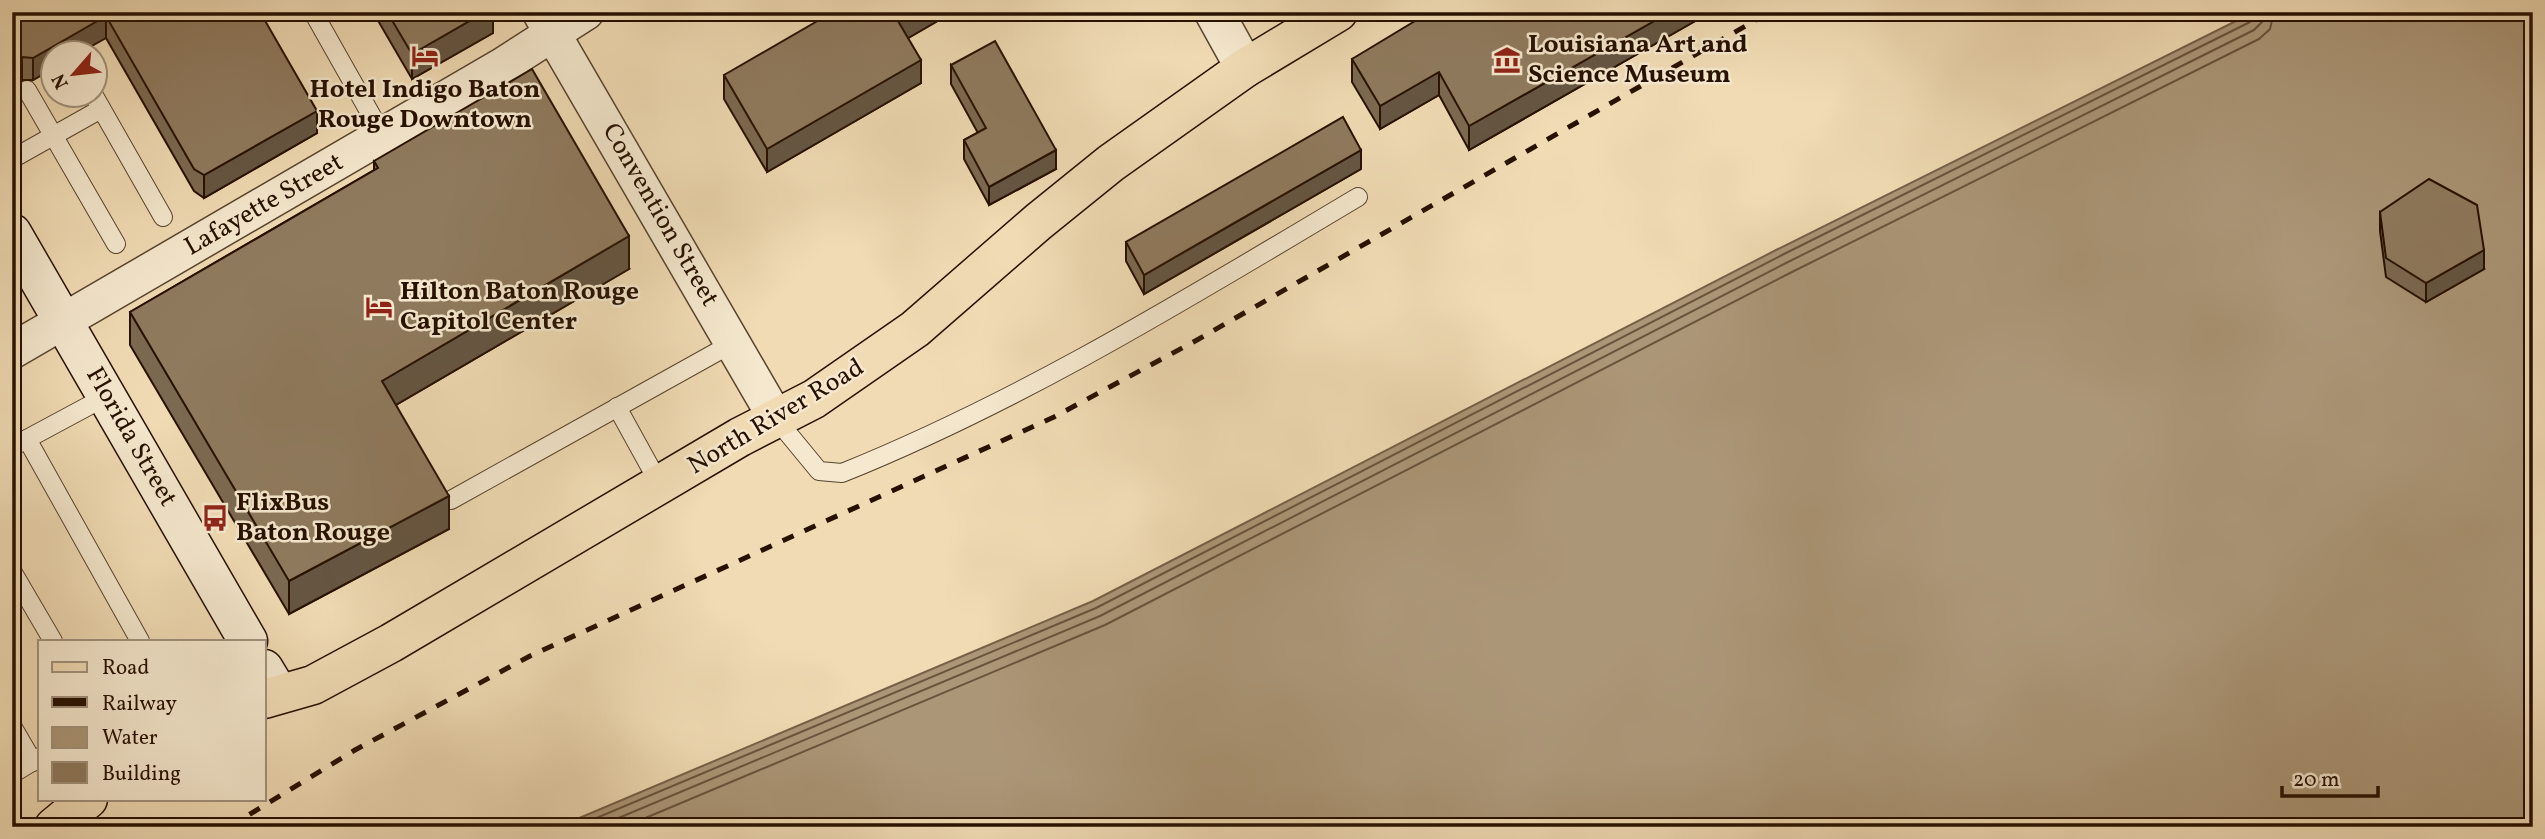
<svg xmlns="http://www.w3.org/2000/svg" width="2545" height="839" viewBox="0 0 2545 839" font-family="Vollkorn,serif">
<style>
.water{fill:#ab9677;stroke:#766047;stroke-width:2}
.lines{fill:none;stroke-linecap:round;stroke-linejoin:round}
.shore{stroke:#68533c;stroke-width:2}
.service-casing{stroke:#58432d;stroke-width:20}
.minor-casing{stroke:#58432d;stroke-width:38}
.tertiary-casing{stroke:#58432d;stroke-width:41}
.secondary-casing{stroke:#261000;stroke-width:41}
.primary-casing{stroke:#261000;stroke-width:41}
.service{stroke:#f5e8ce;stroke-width:18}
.minor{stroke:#f5e8ce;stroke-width:35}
.tertiary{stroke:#f5e8ce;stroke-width:38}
.secondary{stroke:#f5e8ce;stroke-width:38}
.primary{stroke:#f0dbb4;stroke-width:38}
.rail{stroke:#261000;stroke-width:5;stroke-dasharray:12 12;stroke-linecap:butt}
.wall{fill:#7b6951;stroke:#261000;stroke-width:2}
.shaded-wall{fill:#645542;stroke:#261000;stroke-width:2}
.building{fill:#8f7a5e;stroke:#261000;stroke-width:2}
.labels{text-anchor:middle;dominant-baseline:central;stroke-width:5;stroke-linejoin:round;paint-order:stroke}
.poi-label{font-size:26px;font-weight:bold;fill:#261000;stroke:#f5e8ce;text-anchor:start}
.street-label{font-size:26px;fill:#261000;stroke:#f5e8ce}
</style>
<rect width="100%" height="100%" fill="#f0dbb4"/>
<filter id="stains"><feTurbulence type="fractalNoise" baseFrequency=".00286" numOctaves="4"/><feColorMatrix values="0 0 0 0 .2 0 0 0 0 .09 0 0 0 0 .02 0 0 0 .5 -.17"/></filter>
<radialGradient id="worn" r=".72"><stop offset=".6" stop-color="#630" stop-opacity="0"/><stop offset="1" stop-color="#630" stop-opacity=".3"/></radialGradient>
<!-- water -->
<path class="water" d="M 2254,12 L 2533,12 L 2533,827 L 558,827 L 1093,601 L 1778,249 Z"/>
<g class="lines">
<!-- shore -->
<g class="shore">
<path d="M 575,827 L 1096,608 L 1782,255 L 2250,22 L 2255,12"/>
<path d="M 597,827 L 1100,616 L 1786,263 L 2254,30 L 2262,22 L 2264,12"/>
<path d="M 624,827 L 1105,625 L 1790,273 L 2259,39 L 2270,29 L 2274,12"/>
</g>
<defs>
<g id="service">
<path d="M 313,12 L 383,136"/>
<path d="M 27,90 L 116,244"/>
<path d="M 93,94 L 163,217"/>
<path d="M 12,159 L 101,109"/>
<path d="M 617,407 L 660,485"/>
<path d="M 777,420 L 819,471 L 842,473 C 1023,400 1190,297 1358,197"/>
<path d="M 27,439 L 140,641"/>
<path d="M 12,447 L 107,396"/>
<path d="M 451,500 L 733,343"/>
<path d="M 12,571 L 53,641"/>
<path d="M 12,726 L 33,762"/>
<path d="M 12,774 L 40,757"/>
</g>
<g id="minor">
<path d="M 540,12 L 777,420"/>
<path d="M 12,351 L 502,66 L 586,12"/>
</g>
<path id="tertiary" d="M 1214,12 L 1245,68"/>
<g id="secondary">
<path d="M 12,233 L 248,641"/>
<path d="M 264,669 L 279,694"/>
</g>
<g id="primary">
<path d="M 264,699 L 313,685 L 391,643 L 740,437 L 814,399 L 915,329 L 1038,222 L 1111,163 L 1245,68 L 1338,12"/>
<path d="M 54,827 L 88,799"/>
</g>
</defs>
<!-- service casing -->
<use href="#service" class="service-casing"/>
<!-- minor casing -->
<use href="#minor" class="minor-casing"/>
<!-- tertiary casing -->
<use href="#tertiary" class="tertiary-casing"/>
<!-- secondary casing -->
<use href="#secondary" class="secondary-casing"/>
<!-- primary casing -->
<use href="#primary" class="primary-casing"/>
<!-- service -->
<use href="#service" class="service"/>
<!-- minor -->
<use href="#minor" class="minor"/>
<!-- tertiary -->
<use href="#tertiary" class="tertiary"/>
<!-- secondary -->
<use href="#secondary" class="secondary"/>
<!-- primary -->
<use href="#primary" class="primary"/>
<!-- rail -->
<path class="rail" d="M 229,827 L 355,750 L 530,656 L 1054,417 L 1197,340 L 1770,12"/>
</g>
<!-- wall -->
<g class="wall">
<path d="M 12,12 L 260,12 L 317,133 L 204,198 L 194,191 L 106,38 L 52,52 L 52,69 L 33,80 L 22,80 L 16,90 Z"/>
<path d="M 373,12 L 493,12 L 493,33 L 412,79 Z"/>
<path d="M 953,12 L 908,38 L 921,83 L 767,172 L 724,99 L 724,75 Z"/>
<path d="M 1711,12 L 1469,150 L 1439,95 L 1380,129 L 1352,82 L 1352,59 Z"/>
<path d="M 951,65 L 1056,169 L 989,205 L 964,159 L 964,140 L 978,133 L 951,84 Z"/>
<path d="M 374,161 L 629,269 L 396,405 L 449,529 L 289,614 L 130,345 L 130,312 L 374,170 Z"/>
<path d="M 1361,169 L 1144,294 L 1126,261 L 1126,242 Z"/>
<path d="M 2380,212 L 2484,269 L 2426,302 L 2386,277 L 2380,231 Z"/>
</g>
<!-- shaded-wall -->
<g class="shaded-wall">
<path d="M 485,12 L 493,12 L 493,33 L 412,79 L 412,54 Z"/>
<path d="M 913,12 L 953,12 L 898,44 L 898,21 Z"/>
<path d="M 1670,12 L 1711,12 L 1469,150 L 1469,126 Z"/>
<path d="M 106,16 L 106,38 L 81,52 L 52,52 L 52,69 L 33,80 L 33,58 Z"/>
<path d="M 22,57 L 22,80 L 16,90 L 12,92 L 12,70 Z"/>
<path d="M 921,60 L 921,83 L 767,172 L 767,149 Z"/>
<path d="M 1439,72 L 1439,95 L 1380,129 L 1380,106 Z"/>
<path d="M 317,111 L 317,133 L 204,198 L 204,175 Z"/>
<path d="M 1056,150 L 1056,169 L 989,205 L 989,187 Z"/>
<path d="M 1361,150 L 1361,169 L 1144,294 L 1144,275 Z"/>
<path d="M 629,236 L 629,269 L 382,413 L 382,381 Z"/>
<path d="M 2484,250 L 2484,269 L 2426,302 L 2426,283 Z"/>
<path d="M 449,496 L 449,529 L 289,614 L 289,581 Z"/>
</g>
<!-- building -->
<g class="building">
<path d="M 12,12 L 260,12 L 317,111 L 204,175 L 194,169 L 106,16 L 33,58 L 22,57 L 16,68 L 12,70 Z"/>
<path d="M 387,12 L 485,12 L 412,54 Z"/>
<path d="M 833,12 L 913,12 L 898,21 L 921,60 L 767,149 L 724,75 Z"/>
<path d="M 1430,12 L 1670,12 L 1469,126 L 1439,72 L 1380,106 L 1352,59 Z"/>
<path d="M 995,41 L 1056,150 L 989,187 L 964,140 L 986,128 L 951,65 Z"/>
<path d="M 532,69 L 629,236 L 382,381 L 449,496 L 289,581 L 130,312 L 378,168 L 374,161 Z"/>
<path d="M 1343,117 L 1361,150 L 1144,275 L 1126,242 Z"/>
<path d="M 2429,179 L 2477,205 L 2484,250 L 2426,283 L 2386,258 L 2380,212 Z"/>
</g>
<!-- icons -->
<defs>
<symbol id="hotel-bare" viewBox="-9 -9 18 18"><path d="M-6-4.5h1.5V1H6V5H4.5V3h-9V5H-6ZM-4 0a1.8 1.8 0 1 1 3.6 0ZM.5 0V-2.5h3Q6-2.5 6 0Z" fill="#8f2418" stroke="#f5e8ce" stroke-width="2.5" paint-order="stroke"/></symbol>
<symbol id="museum-bare" viewBox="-9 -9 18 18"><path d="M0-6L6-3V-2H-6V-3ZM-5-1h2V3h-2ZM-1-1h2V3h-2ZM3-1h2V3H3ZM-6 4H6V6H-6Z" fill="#8f2418" stroke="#f5e8ce" stroke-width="2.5" paint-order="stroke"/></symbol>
<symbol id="bus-bare" viewBox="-9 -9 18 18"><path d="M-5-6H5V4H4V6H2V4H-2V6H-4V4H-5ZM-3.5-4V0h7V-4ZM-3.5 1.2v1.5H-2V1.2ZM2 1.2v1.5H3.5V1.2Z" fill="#8f2418" stroke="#f5e8ce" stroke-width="2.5" paint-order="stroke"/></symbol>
</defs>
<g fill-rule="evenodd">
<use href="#hotel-bare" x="406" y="37" width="38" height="38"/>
<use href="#museum-bare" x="1488" y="41" width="38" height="38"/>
<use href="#hotel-bare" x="360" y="288" width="38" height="38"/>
<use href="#bus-bare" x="196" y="499" width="38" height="38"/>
</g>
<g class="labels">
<!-- poi labels -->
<g class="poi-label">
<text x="1528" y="45">Louisiana Art and<tspan x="1528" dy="30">Science Museum</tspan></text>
<text x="425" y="90" text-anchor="middle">Hotel Indigo Baton<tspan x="425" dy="30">Rouge Downtown</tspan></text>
<text x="400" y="292">Hilton Baton Rouge<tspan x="400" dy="30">Capitol Center</tspan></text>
<text x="236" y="503">FlixBus<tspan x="236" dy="30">Baton Rouge</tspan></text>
</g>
<!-- street labels -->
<g class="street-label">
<text transform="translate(264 205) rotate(-30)">Lafayette Street</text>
<text transform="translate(660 215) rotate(60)">Convention Street</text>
<text transform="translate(776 417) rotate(-31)">North River Road</text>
<text transform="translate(131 437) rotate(60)">Florida Street</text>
</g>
</g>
<!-- margin -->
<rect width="2545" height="839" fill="none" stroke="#f0dbb4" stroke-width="42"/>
<rect x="14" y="14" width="2517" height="811" fill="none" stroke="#261000" stroke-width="3.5"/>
<rect x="21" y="21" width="2503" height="797" fill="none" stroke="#261000" stroke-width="2"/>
<!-- legend -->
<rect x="38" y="640" width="228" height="161" fill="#f5e8ce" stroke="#a2927c" stroke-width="2"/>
<rect x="52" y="662" width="35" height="10" fill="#f0dbb4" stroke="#a2927c" stroke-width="2"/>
<text x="102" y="674" font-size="21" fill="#261000">Road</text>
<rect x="52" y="697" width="35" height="10" fill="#261000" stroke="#a2927c" stroke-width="2"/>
<text x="102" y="710" font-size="21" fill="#261000">Railway</text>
<rect x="52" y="727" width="35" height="21" fill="#ab9677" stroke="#a2927c" stroke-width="2"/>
<text x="102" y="744" font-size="21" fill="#261000">Water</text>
<rect x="52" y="762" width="35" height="21" fill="#8f7a5e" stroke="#a2927c" stroke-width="2"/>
<text x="102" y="780" font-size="21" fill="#261000">Building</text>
<!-- north arrow -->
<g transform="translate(74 74) rotate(242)"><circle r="33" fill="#f5e8ce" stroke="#a2927c" stroke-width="2"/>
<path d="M0-5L12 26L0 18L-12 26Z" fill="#8f2418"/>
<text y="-10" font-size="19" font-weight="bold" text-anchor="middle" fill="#261000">N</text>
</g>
<!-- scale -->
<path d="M2282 786v10h96v-10" fill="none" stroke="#261000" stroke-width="3.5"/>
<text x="2293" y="786" font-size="21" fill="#261000" stroke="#f5e8ce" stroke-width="5" paint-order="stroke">20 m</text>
<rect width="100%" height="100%" filter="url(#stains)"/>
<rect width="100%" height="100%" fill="url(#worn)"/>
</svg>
